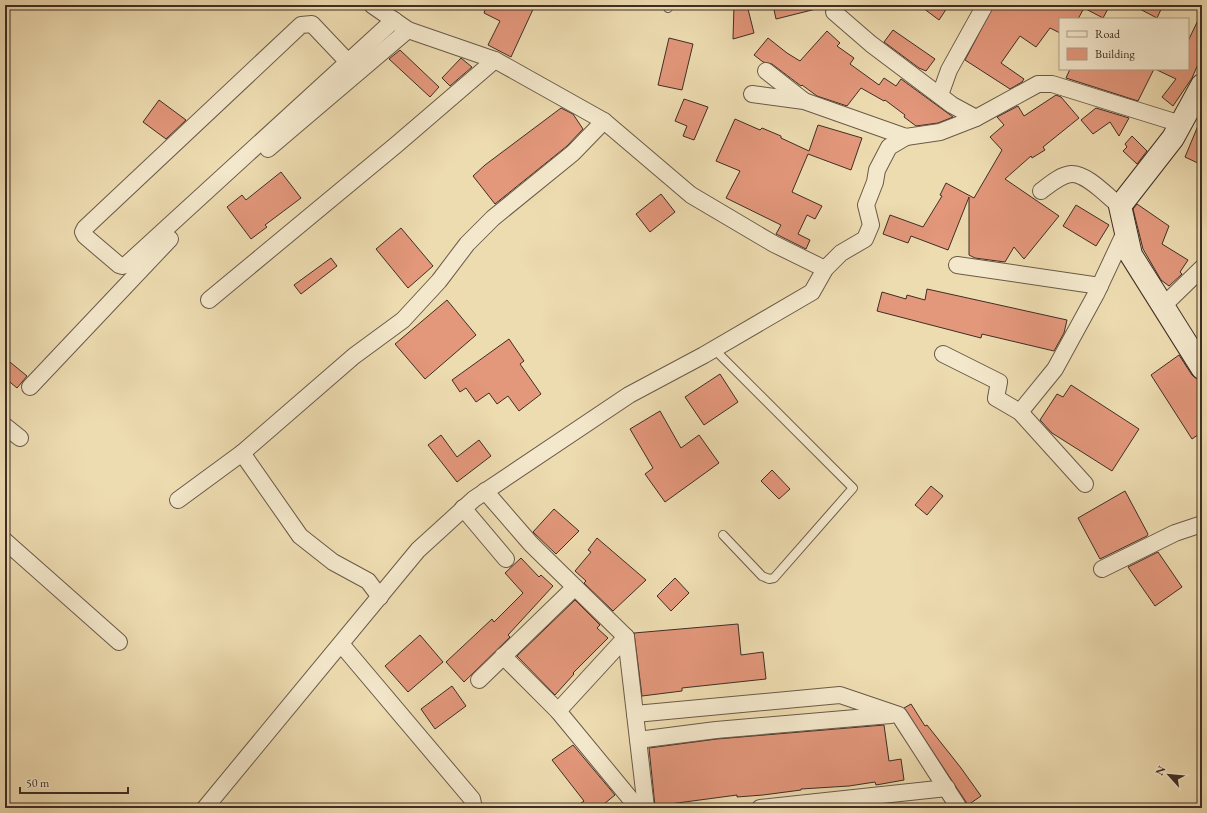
<svg xmlns="http://www.w3.org/2000/svg" width="1207" height="813" viewBox="0 0 1207 813" font-family="'EB Garamond',serif">
<style>
.building{fill:#e3977b;stroke:#3e2e25}
.lines{fill:none;stroke-linecap:round;stroke-linejoin:round}
.lane-casing{stroke:#6a5a48;stroke-width:10}
.street-casing{stroke:#6a5a48;stroke-width:18}
.secondary-casing{stroke:#3e2e25;stroke-width:24}
.lane{stroke:#f4e8cc;stroke-width:8}
.street{stroke:#f4e8cc;stroke-width:16}
.secondary{stroke:#f4e8cc;stroke-width:22}
</style>
<rect width="100%" height="100%" fill="#eedcb1"/>
<filter id="stains"><feTurbulence type="fractalNoise" baseFrequency=".005" numOctaves="4"/><feColorMatrix values="0 0 0 0 .2 0 0 0 0 .09 0 0 0 0 .02 0 0 0 .5 -.17"/></filter>
<radialGradient id="worn" r=".72"><stop offset=".6" stop-color="#630" stop-opacity="0"/><stop offset="1" stop-color="#630" stop-opacity=".3"/></radialGradient>
<!-- building -->
<g class="building">
<path d="M 487,5 L 535,5 L 511,57 L 488,45 L 500,21 L 484,13 Z"/>
<path d="M 734,5 L 747,5 L 754,33 L 733,39 Z"/>
<path d="M 773,5 L 816,5 L 816,9 L 776,19 Z"/>
<path d="M 919,5 L 949,5 L 939,20 Z"/>
<path d="M 994,5 L 1110,5 L 1103,18 L 1084,8 L 1078,19 L 1060,19 L 1060,33 L 1050,28 L 1036,47 L 1020,36 L 1001,63 L 1024,79 L 1022,82 L 1010,89 L 965,60 Z"/>
<path d="M 1132,5 L 1163,5 L 1157,18 Z"/>
<path d="M 1202,12 L 1202,55 L 1192,78 L 1173,106 L 1162,97 L 1176,79 L 1155,69 L 1188,69 L 1188,41 Z"/>
<path d="M 893,30 L 935,59 L 926,71 L 919,68 L 884,42 Z"/>
<path d="M 827,31 L 840,43 L 837,46 L 854,58 L 850,64 L 879,85 L 884,78 L 896,86 L 901,79 L 953,117 L 938,123 L 916,126 L 904,117 L 905,115 L 885,100 L 884,101 L 861,88 L 847,106 L 817,96 L 802,85 L 801,86 L 772,64 L 763,62 L 754,55 L 768,38 L 787,53 L 800,61 Z"/>
<path d="M 669,38 L 693,44 L 682,90 L 658,85 Z"/>
<path d="M 400,50 L 439,87 L 430,97 L 389,59 Z"/>
<path d="M 461,58 L 472,67 L 450,86 L 442,78 Z"/>
<path d="M 1070,69 L 1154,69 L 1138,101 L 1066,78 Z"/>
<path d="M 1056,95 L 1061,97 L 1079,118 L 1043,147 L 1045,150 L 1032,158 L 1031,156 L 1005,179 L 1059,216 L 1024,259 L 1014,247 L 1005,262 L 975,258 L 969,255 L 969,197 L 948,250 L 911,236 L 908,243 L 883,234 L 890,215 L 923,227 L 942,196 L 940,195 L 946,183 L 974,198 L 1002,150 L 990,137 L 1004,125 L 997,117 L 1018,106 L 1024,116 Z"/>
<path d="M 684,99 L 708,107 L 694,140 L 683,136 L 687,126 L 675,121 Z"/>
<path d="M 159,100 L 186,120 L 166,139 L 143,122 Z"/>
<path d="M 561,108 L 573,114 L 583,129 L 567,146 L 495,204 L 473,176 L 485,165 Z"/>
<path d="M 1096,108 L 1129,118 L 1119,136 L 1110,122 L 1093,134 L 1081,120 Z"/>
<path d="M 1202,116 L 1202,165 L 1185,157 Z"/>
<path d="M 735,119 L 760,130 L 762,128 L 781,136 L 781,138 L 809,151 L 818,125 L 862,138 L 851,170 L 808,154 L 792,192 L 822,206 L 815,219 L 807,215 L 798,234 L 810,240 L 806,249 L 776,234 L 781,225 L 726,198 L 740,171 L 716,161 Z"/>
<path d="M 1132,136 L 1147,151 L 1137,164 L 1123,151 L 1127,147 L 1125,144 Z"/>
<path d="M 281,172 L 301,198 L 265,225 L 267,227 L 251,239 L 227,207 L 242,195 L 246,200 Z"/>
<path d="M 661,194 L 675,212 L 650,232 L 636,214 Z"/>
<path d="M 1137,204 L 1169,226 L 1162,244 L 1188,260 L 1180,272 L 1182,274 L 1169,286 L 1161,280 L 1143,249 L 1133,209 Z"/>
<path d="M 1076,205 L 1109,225 L 1096,246 L 1063,226 Z"/>
<path d="M 401,228 L 433,266 L 408,288 L 376,249 Z"/>
<path d="M 331,258 L 337,266 L 301,294 L 294,285 Z"/>
<path d="M 927,289 L 1067,320 L 1064,333 L 1054,351 L 982,334 L 981,338 L 877,311 L 882,292 L 906,299 L 907,295 L 925,300 Z"/>
<path d="M 447,300 L 476,335 L 425,379 L 395,344 Z"/>
<path d="M 509,339 L 524,361 L 520,364 L 541,394 L 519,411 L 508,396 L 497,404 L 489,393 L 476,402 L 466,388 L 460,392 L 452,380 Z"/>
<path d="M 1179,355 L 1192,375 L 1197,379 L 1202,380 L 1202,432 L 1192,439 L 1151,375 Z"/>
<path d="M 5,358 L 27,376 L 17,388 L 5,378 Z"/>
<path d="M 720,374 L 738,402 L 704,425 L 685,397 Z"/>
<path d="M 1071,385 L 1139,429 L 1112,471 L 1052,433 L 1040,420 L 1057,394 L 1063,397 Z"/>
<path d="M 660,411 L 681,448 L 699,435 L 719,463 L 665,502 L 645,474 L 653,468 L 630,429 Z"/>
<path d="M 441,435 L 457,457 L 479,440 L 491,456 L 457,482 L 428,445 Z"/>
<path d="M 772,470 L 790,489 L 779,499 L 761,481 Z"/>
<path d="M 931,486 L 943,496 L 927,515 L 915,505 Z"/>
<path d="M 1125,491 L 1148,534 L 1147,536 L 1100,559 L 1078,518 Z"/>
<path d="M 554,509 L 579,531 L 556,554 L 533,532 Z"/>
<path d="M 597,538 L 646,580 L 613,611 L 584,583 L 586,581 L 575,571 L 591,552 L 588,550 Z"/>
<path d="M 1158,552 L 1182,587 L 1155,606 L 1128,567 Z"/>
<path d="M 521,558 L 539,577 L 541,575 L 553,586 L 508,635 L 510,637 L 464,682 L 446,662 L 492,619 L 494,622 L 523,593 L 505,573 Z"/>
<path d="M 675,578 L 689,593 L 671,611 L 657,596 Z"/>
<path d="M 575,600 L 600,625 L 597,628 L 608,638 L 573,673 L 574,674 L 555,695 L 517,656 Z"/>
<path d="M 738,624 L 741,655 L 763,652 L 766,679 L 682,688 L 682,691 L 642,696 L 634,633 Z"/>
<path d="M 420,635 L 443,662 L 408,692 L 385,666 Z"/>
<path d="M 452,686 L 466,706 L 435,729 L 421,709 Z"/>
<path d="M 911,704 L 925,726 L 927,725 L 961,768 L 981,796 L 968,805 L 904,708 Z"/>
<path d="M 884,725 L 889,761 L 901,759 L 904,780 L 876,785 L 875,782 L 849,786 L 801,789 L 801,790 L 763,795 L 737,797 L 737,795 L 655,806 L 649,748 L 717,739 Z"/>
<path d="M 573,745 L 615,795 L 599,808 L 574,808 L 584,801 L 552,760 Z"/>
</g>
<g class="lines">
<defs>
<g id="lane">
<path d="M 667,5 L 668,8"/>
<path d="M 714,349 L 853,488 L 774,578 L 769,579 L 762,576 L 723,535"/>
</g>
<g id="street">
<path d="M 372,5 L 408,30 L 495,60 L 604,121 L 691,195 L 774,244 L 825,269"/>
<path d="M 834,12 L 871,44 L 952,105 L 976,118"/>
<path d="M 348,62 L 312,24 L 301,25 L 85,228 L 83,232 L 85,236 L 119,265 L 122,266 L 126,265 L 394,20"/>
<path d="M 766,71 L 803,100"/>
<path d="M 752,94 L 804,101 L 906,137 L 940,132 L 976,118 L 1038,84 L 1052,84 L 1065,88 L 1181,124"/>
<path d="M 940,95 L 949,70 L 985,5"/>
<path d="M 268,149 L 408,30"/>
<path d="M 1041,191 C 1049,185 1060,175 1071,174 C 1087,173 1108,197 1120,206"/>
<path d="M 957,265 L 1100,286"/>
<path d="M 209,300 L 396,145 L 495,60"/>
<path d="M 1163,306 L 1202,268"/>
<path d="M 943,354 L 999,382 L 996,398 L 1020,412 L 1085,484"/>
<path d="M 30,387 L 170,239"/>
<path d="M 1020,412 L 1055,369 L 1096,294 L 1125,232"/>
<path d="M 5,426 L 20,438"/>
<path d="M 242,453 L 300,536 L 333,562 L 368,581 L 380,597"/>
<path d="M 485,491 L 531,544 L 626,637 L 646,808"/>
<path d="M 178,500 L 242,453 L 354,356 L 403,320 L 439,281 L 467,244 L 493,218 L 573,153 L 604,121"/>
<path d="M 463,508 L 506,559"/>
<path d="M 5,541 L 119,642"/>
<path d="M 1102,569 L 1175,533 L 1202,524"/>
<path d="M 626,637 L 558,711 L 638,808"/>
<path d="M 341,644 L 472,799 L 474,808"/>
<path d="M 503,656 L 558,711"/>
<path d="M 479,680 L 575,587"/>
<path d="M 635,714 L 840,695 L 899,715 L 959,808"/>
<path d="M 638,740 L 716,730 L 891,715"/>
<path d="M 205,808 L 418,550 L 474,499 L 629,395 L 704,355 L 812,292 L 825,269 L 841,253 L 865,239 L 871,225 L 866,205 L 875,182 L 877,170 L 889,147 L 906,137"/>
<path d="M 760,808 L 947,788"/>
</g>
<path id="secondary" d="M 1202,85 L 1173,138 L 1120,206 L 1131,255 L 1202,368"/>
</defs>
<!-- lane casing -->
<use href="#lane" class="lane-casing"/>
<!-- street casing -->
<use href="#street" class="street-casing"/>
<!-- secondary casing -->
<use href="#secondary" class="secondary-casing"/>
<!-- lane -->
<use href="#lane" class="lane"/>
<!-- street -->
<use href="#street" class="street"/>
<!-- secondary -->
<use href="#secondary" class="secondary"/>
</g>
<!-- margin -->
<rect width="1207" height="813" fill="none" stroke="#eedcb1" stroke-width="20"/>
<rect x="6" y="6" width="1195" height="801" fill="none" stroke="#3e2e25" stroke-width="2"/>
<rect x="10" y="10" width="1187" height="793" fill="none" stroke="#3e2e25"/>
<!-- legend -->
<rect x="1059" y="18" width="130" height="52" fill="#f4e8cc" stroke="#ab9e89"/>
<rect x="1067" y="31" width="20" height="6" fill="#f4e8cc" stroke="#ab9e89"/>
<text x="1095" y="38" font-size="12" fill="#3e2e25">Road</text>
<rect x="1067" y="48" width="20" height="12" fill="#e3977b" stroke="#ab9e89"/>
<text x="1095" y="58" font-size="12" fill="#3e2e25">Building</text>
<!-- north arrow -->
<g transform="translate(1169 775) rotate(297)" stroke="#f4e8cc" stroke-width="3" paint-order="stroke">
<path d="M0-3L7 15L0 10L-7 15Z" fill="#3e2e25"/>
<text y="-6" font-size="11" font-weight="bold" text-anchor="middle" fill="#3e2e25">N</text>
</g>
<!-- scale -->
<path d="M20 787v6h108v-6" fill="none" stroke="#3e2e25" stroke-width="2"/>
<text x="26" y="787" font-size="12" fill="#3e2e25" stroke="#f4e8cc" stroke-width="3" paint-order="stroke">50 m</text>
<rect width="100%" height="100%" filter="url(#stains)"/>
<rect width="100%" height="100%" fill="url(#worn)"/>
</svg>
